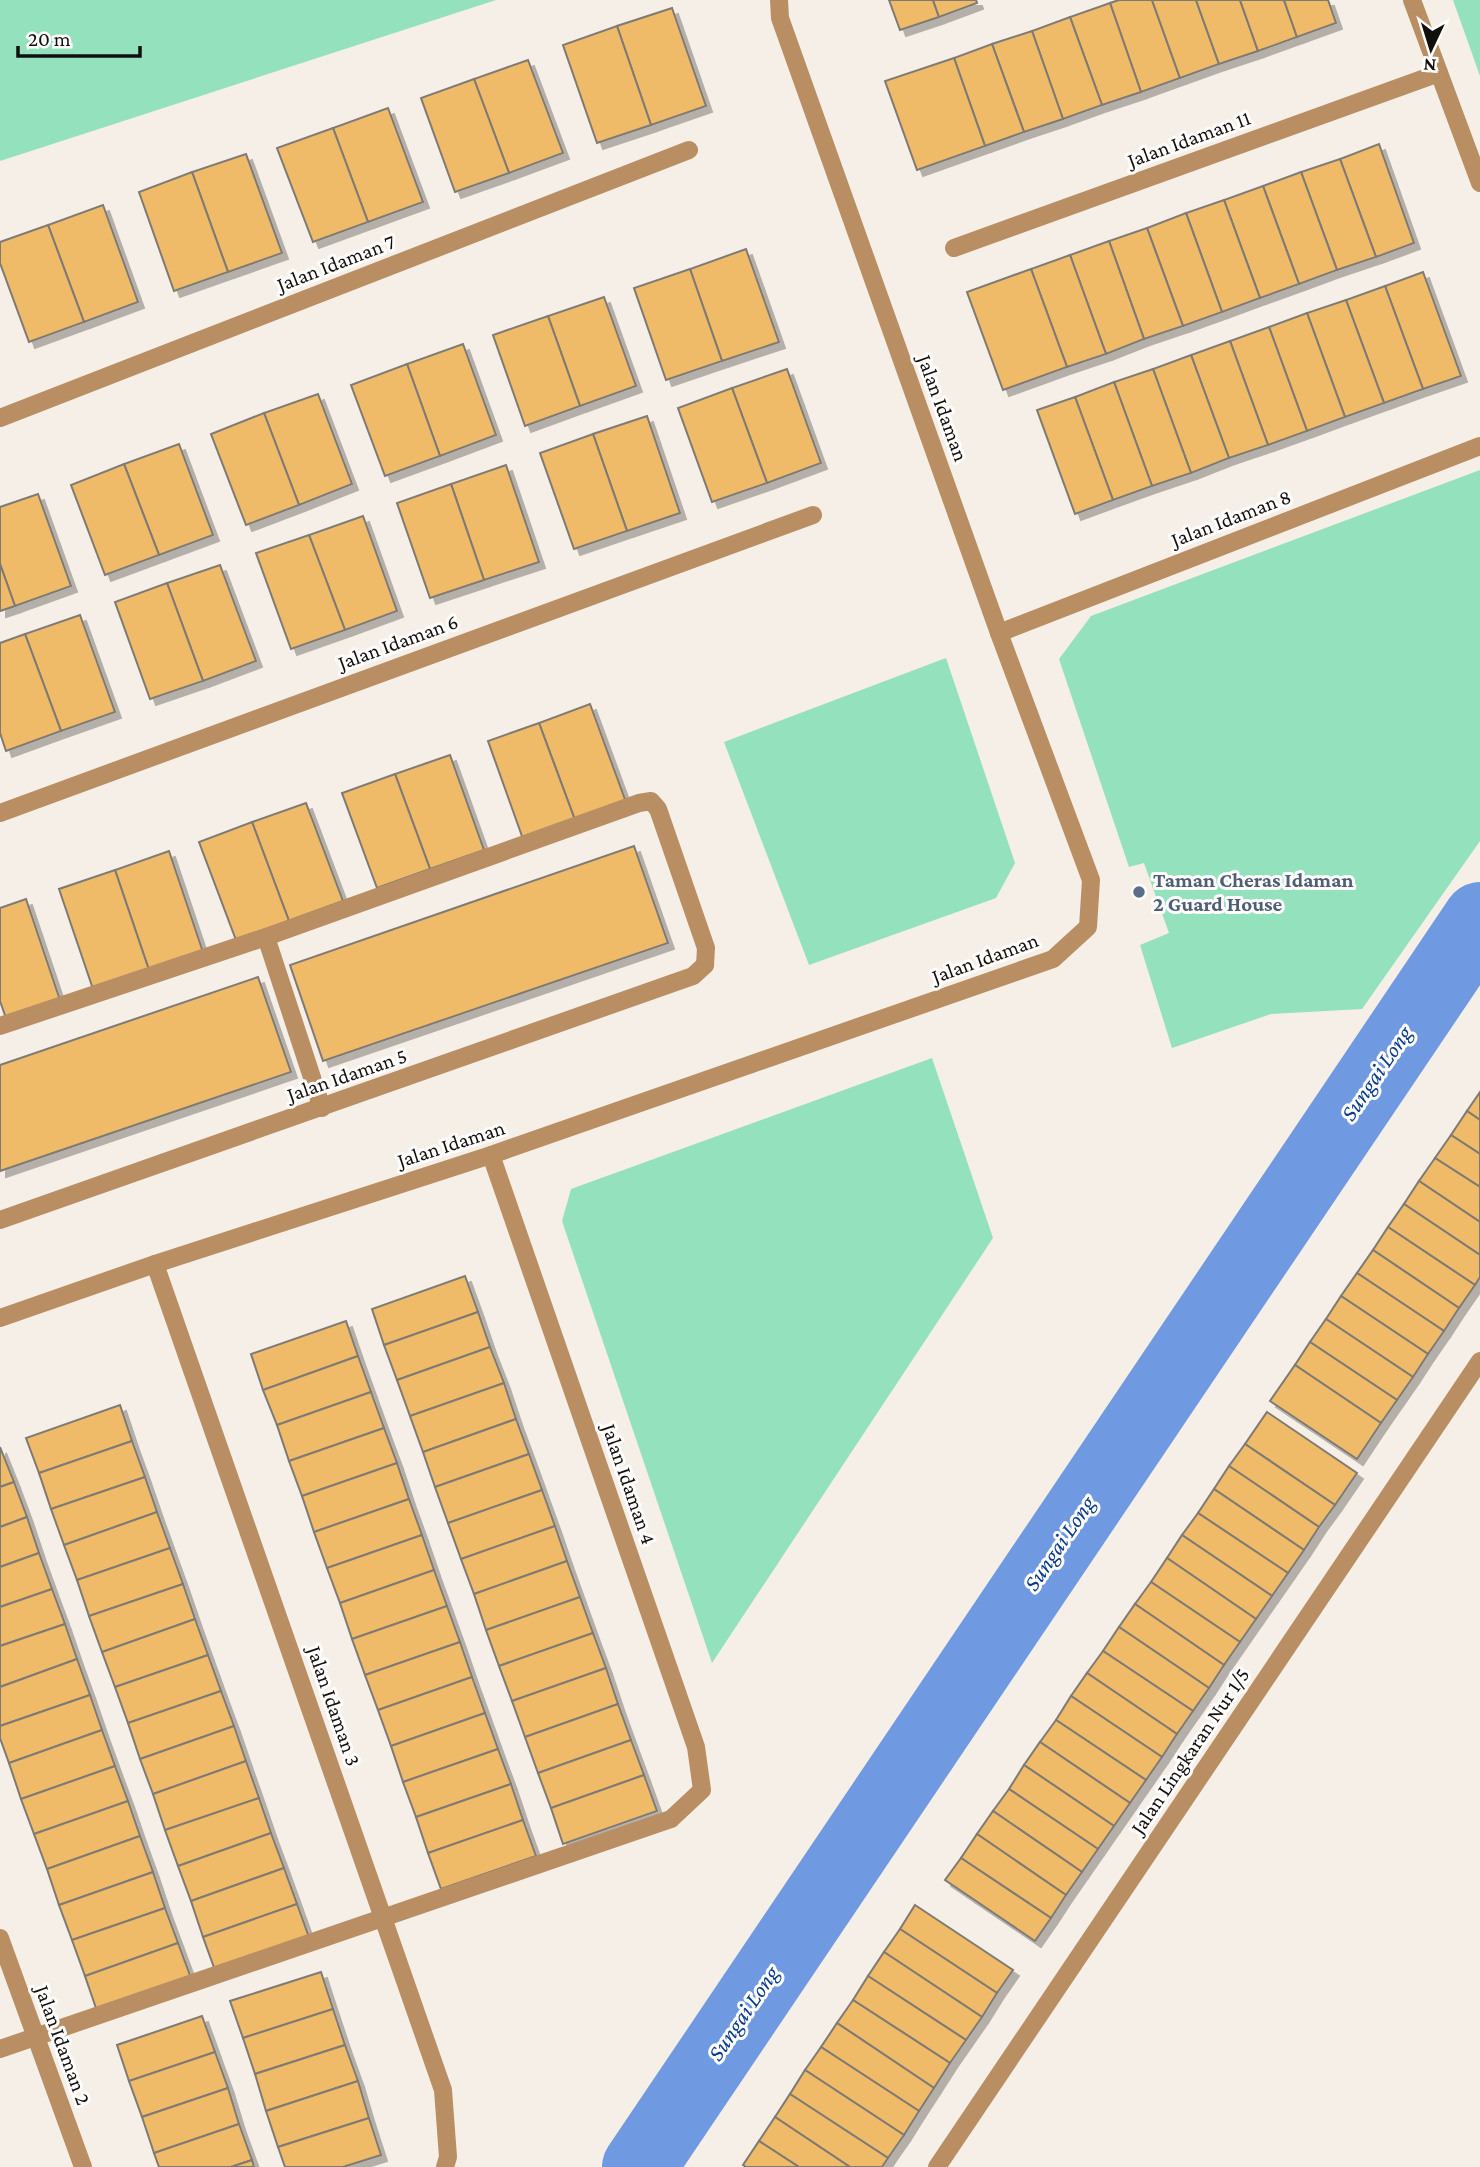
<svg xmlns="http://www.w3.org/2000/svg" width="1480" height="2167" viewBox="0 0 1480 2167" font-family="'Crimson Pro',serif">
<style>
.green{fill:#93e1bd}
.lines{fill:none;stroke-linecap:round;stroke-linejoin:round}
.river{stroke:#6f99e1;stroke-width:74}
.building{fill:#efbb69;stroke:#7f7a73;stroke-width:2;filter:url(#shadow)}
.lane{stroke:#b98e62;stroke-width:18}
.street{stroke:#b98e62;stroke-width:18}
.service-dot{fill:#5c6f8a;stroke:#fefdfc;stroke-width:2.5}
.labels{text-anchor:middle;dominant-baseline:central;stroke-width:6;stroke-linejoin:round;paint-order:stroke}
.street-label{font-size:21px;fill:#110f0c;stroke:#fefdfc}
.service-label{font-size:21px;font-weight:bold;fill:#4e5e75;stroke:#fefdfc;text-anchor:start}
.water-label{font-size:23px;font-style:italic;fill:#063a8c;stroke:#fefdfc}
</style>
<defs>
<filter id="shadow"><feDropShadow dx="6" dy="6" stdDeviation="0" flood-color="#0004"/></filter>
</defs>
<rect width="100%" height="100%" fill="#f5efe7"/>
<!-- green -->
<g class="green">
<path d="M 0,0 L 496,0 L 0,161 Z"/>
<path d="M 1453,0 L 1480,0 L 1480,76 Z"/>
<path d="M 1480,470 L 1480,841 L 1362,1009 L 1271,1014 L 1172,1048 L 1140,945 L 1169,933 L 1144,863 L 1129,867 L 1059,659 L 1091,616 Z"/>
<path d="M 946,658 L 1015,863 L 996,898 L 809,965 L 724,742 Z"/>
<path d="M 932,1058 L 993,1238 L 712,1663 L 562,1221 L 571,1189 Z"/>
</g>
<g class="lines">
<!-- river -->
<path class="river" d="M 639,2167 L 1480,919"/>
</g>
<!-- building -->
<g class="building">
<path d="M 889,0 L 933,0 L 939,17 L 900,30 Z"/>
<path d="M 933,0 L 976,0 L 977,3 L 939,17 Z"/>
<path d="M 1119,0 L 1152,0 L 1180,78 L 1141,92 L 1110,3 Z"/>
<path d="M 1152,0 L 1196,0 L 1219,64 L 1180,78 Z"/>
<path d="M 1196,0 L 1240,0 L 1258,51 L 1219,64 Z"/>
<path d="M 1240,0 L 1284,0 L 1297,37 L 1258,51 Z"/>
<path d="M 1284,0 L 1328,0 L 1336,23 L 1297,37 Z"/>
<path d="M 1110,3 L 1141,92 L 1102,105 L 1070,17 Z"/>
<path d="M 672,8 L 706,106 L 651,125 L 617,26 Z"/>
<path d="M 1070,17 L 1102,105 L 1063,119 L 1032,31 Z"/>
<path d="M 617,26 L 651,125 L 597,143 L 563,45 Z"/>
<path d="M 1032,31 L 1063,119 L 1024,132 L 992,44 Z"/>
<path d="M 992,44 L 1024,132 L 985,146 L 954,58 Z"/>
<path d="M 954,58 L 985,146 L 917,170 L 885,81 Z"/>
<path d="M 528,60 L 563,153 L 509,173 L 474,79 Z"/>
<path d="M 474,79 L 509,173 L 455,192 L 421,98 Z"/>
<path d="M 388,108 L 423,202 L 368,222 L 333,128 Z"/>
<path d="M 333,128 L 368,222 L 313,242 L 277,148 Z"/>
<path d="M 1379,144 L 1414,243 L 1376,257 L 1340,159 Z"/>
<path d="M 246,154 L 282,253 L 228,272 L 192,172 Z"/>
<path d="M 1340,159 L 1376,257 L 1337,270 L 1301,172 Z"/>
<path d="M 192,172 L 228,272 L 174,291 L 139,192 Z"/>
<path d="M 1301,172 L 1337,270 L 1299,284 L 1263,186 Z"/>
<path d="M 1263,186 L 1299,284 L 1260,298 L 1224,200 Z"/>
<path d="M 1224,200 L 1260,298 L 1222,312 L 1186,213 Z"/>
<path d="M 103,205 L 138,302 L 84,322 L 48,225 Z"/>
<path d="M 1186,213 L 1222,312 L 1183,326 L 1147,228 Z"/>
<path d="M 48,225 L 84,322 L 29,342 L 0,263 L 0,242 Z"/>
<path d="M 1147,228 L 1183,326 L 1144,339 L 1109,241 Z"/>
<path d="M 1109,241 L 1144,339 L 1106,354 L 1070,255 Z"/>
<path d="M 746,249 L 779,342 L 722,361 L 690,269 Z"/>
<path d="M 1070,255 L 1106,354 L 1067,367 L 1031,269 Z"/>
<path d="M 690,269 L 722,361 L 666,380 L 634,288 Z"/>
<path d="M 1031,269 L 1067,367 L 1003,390 L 967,292 Z"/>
<path d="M 1423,272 L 1461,376 L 1423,389 L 1385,286 Z"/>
<path d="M 1385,286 L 1423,389 L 1384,403 L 1346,300 Z"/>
<path d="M 604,297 L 636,386 L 580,406 L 548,316 Z"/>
<path d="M 1346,300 L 1384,403 L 1345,417 L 1307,313 Z"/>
<path d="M 1307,313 L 1345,417 L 1307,431 L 1269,327 Z"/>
<path d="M 548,316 L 580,406 L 525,426 L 493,335 Z"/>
<path d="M 1269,327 L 1307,431 L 1268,445 L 1230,341 Z"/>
<path d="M 1230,341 L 1268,445 L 1229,458 L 1191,355 Z"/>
<path d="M 463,344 L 496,435 L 440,456 L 407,364 Z"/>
<path d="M 1191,355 L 1229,458 L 1191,473 L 1153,369 Z"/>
<path d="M 407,364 L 440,456 L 385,476 L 351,385 Z"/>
<path d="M 787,369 L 821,463 L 767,483 L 732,388 Z"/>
<path d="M 1153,369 L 1191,473 L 1152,486 L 1114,382 Z"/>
<path d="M 1114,382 L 1152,486 L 1113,500 L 1075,397 Z"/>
<path d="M 732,388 L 767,483 L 712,502 L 678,408 Z"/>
<path d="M 318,394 L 352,484 L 299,505 L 264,413 Z"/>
<path d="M 1075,397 L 1113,500 L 1075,514 L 1037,410 Z"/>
<path d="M 264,413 L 299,505 L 246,525 L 211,434 Z"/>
<path d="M 647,416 L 680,513 L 627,531 L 593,434 Z"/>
<path d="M 593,434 L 627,531 L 574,549 L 540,453 Z"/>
<path d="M 179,444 L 213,535 L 159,555 L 124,464 Z"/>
<path d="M 124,464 L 159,555 L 105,575 L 71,485 Z"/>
<path d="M 506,465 L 539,562 L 484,580 L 451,484 Z"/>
<path d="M 451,484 L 484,580 L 430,598 L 397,503 Z"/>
<path d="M 38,494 L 71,586 L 15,606 L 0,564 L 0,507 Z"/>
<path d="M 363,516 L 397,611 L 345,630 L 309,535 Z"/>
<path d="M 309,535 L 345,630 L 291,649 L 256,553 Z"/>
<path d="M 0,564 L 15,606 L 0,611 Z"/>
<path d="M 220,565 L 256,661 L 203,681 L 167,583 Z"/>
<path d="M 167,583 L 203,681 L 150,699 L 115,602 Z"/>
<path d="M 80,615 L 115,712 L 61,731 L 25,634 Z"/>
<path d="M 25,634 L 61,731 L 6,751 L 0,733 L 0,643 Z"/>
<path d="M 590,704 L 626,802 L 575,820 L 539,723 Z"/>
<path d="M 539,723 L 575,820 L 523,839 L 488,741 Z"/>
<path d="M 450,755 L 484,850 L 430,869 L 395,774 Z"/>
<path d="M 395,774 L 430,869 L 377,888 L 342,793 Z"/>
<path d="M 306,803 L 343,901 L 289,921 L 252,822 Z"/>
<path d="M 252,822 L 289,921 L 236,940 L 199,842 Z"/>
<path d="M 634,846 L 668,943 L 323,1061 L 290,965 Z"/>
<path d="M 169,851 L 203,952 L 149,970 L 115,870 Z"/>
<path d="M 115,870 L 149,970 L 93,989 L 59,889 Z"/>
<path d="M 26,899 L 61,1003 L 7,1021 L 0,1001 L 0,908 Z"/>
<path d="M 258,977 L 291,1072 L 0,1171 L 0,1065 Z"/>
<path d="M 1480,1092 L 1480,1120 L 1467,1111 Z"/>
<path d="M 1467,1111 L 1480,1120 L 1480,1154 L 1451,1135 Z"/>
<path d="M 1451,1135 L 1480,1154 L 1480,1187 L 1435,1158 Z"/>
<path d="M 1435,1158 L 1480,1187 L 1480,1222 L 1419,1181 Z"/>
<path d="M 1419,1181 L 1480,1222 L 1480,1255 L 1404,1204 Z"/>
<path d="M 1404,1204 L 1480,1255 L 1480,1277 L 1475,1285 L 1388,1227 Z"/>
<path d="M 1388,1227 L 1475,1285 L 1459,1308 L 1373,1250 Z"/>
<path d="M 1373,1250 L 1459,1308 L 1444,1331 L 1357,1273 Z"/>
<path d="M 1357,1273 L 1444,1331 L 1428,1354 L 1341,1296 Z"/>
<path d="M 465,1276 L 478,1312 L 384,1345 L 372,1309 Z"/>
<path d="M 1341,1296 L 1428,1354 L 1413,1377 L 1326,1319 Z"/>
<path d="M 478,1312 L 490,1347 L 397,1380 L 384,1345 Z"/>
<path d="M 1326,1319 L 1413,1377 L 1397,1400 L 1310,1342 Z"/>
<path d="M 346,1321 L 358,1356 L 263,1390 L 251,1354 Z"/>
<path d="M 1310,1342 L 1397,1400 L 1381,1423 L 1295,1365 Z"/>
<path d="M 490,1347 L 504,1383 L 410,1416 L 397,1380 Z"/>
<path d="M 358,1356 L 371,1392 L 277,1425 L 263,1390 Z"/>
<path d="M 1295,1365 L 1381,1423 L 1357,1459 L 1270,1401 Z"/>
<path d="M 504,1383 L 516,1419 L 423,1452 L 410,1416 Z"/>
<path d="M 371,1392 L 384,1428 L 289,1461 L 277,1425 Z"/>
<path d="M 120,1405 L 132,1441 L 39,1473 L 26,1438 Z"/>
<path d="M 1267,1412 L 1357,1473 L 1335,1505 L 1245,1444 Z"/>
<path d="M 516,1419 L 529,1454 L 435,1487 L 423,1452 Z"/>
<path d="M 384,1428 L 397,1463 L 302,1496 L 289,1461 Z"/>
<path d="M 132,1441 L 145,1477 L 51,1509 L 39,1473 Z"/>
<path d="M 1245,1444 L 1335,1505 L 1319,1527 L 1229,1466 Z"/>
<path d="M 0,1447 L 14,1482 L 0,1487 Z"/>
<path d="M 529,1454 L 542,1490 L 448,1523 L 435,1487 Z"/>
<path d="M 397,1463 L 409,1499 L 314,1532 L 302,1496 Z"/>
<path d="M 1229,1466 L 1319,1527 L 1304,1550 L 1214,1489 Z"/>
<path d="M 145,1477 L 157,1512 L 64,1545 L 51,1509 Z"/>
<path d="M 14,1482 L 27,1517 L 0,1527 L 0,1487 Z"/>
<path d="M 1214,1489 L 1304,1550 L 1288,1573 L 1198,1513 Z"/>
<path d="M 542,1490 L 555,1526 L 461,1559 L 448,1523 Z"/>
<path d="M 409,1499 L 422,1535 L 327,1568 L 314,1532 Z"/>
<path d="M 157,1512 L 170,1548 L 77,1580 L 64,1545 Z"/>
<path d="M 1198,1513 L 1288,1573 L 1272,1596 L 1182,1535 Z"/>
<path d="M 27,1517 L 39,1553 L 0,1567 L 0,1527 Z"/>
<path d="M 555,1526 L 567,1561 L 474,1594 L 461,1559 Z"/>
<path d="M 422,1535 L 434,1570 L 340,1603 L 327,1568 Z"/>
<path d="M 1182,1535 L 1272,1596 L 1256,1619 L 1167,1558 Z"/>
<path d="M 170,1548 L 183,1584 L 89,1616 L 77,1580 Z"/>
<path d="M 39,1553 L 52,1589 L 0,1607 L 0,1567 Z"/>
<path d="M 1167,1558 L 1256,1619 L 1240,1642 L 1151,1582 Z"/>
<path d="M 567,1561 L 580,1597 L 486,1630 L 474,1594 Z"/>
<path d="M 434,1570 L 447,1606 L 352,1639 L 340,1603 Z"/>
<path d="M 1151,1582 L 1240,1642 L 1224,1665 L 1135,1604 Z"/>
<path d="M 183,1584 L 195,1619 L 102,1652 L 89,1616 Z"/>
<path d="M 52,1589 L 65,1624 L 0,1646 L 0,1607 Z"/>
<path d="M 580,1597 L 593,1633 L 499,1666 L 486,1630 Z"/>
<path d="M 1135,1604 L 1224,1665 L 1209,1688 L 1119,1627 Z"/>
<path d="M 447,1606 L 460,1642 L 365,1675 L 352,1639 Z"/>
<path d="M 195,1619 L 208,1655 L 115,1687 L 102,1652 Z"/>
<path d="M 65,1624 L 77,1659 L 0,1687 L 0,1646 Z"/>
<path d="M 1119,1627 L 1209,1688 L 1193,1711 L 1103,1651 Z"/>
<path d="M 593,1633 L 606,1668 L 512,1701 L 499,1666 Z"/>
<path d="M 460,1642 L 472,1677 L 378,1710 L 365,1675 Z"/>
<path d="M 1103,1651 L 1193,1711 L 1177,1734 L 1087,1673 Z"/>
<path d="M 208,1655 L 221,1691 L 128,1723 L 115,1687 Z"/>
<path d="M 77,1659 L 90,1695 L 0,1726 L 0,1687 Z"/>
<path d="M 606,1668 L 618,1704 L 525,1737 L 512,1701 Z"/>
<path d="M 1087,1673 L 1177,1734 L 1162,1757 L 1071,1696 Z"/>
<path d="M 472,1677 L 485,1713 L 391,1746 L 378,1710 Z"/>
<path d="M 221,1691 L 234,1726 L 140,1759 L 128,1723 Z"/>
<path d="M 90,1695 L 102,1730 L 9,1763 L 0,1738 L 0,1726 Z"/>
<path d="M 1071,1696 L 1162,1757 L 1146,1780 L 1056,1720 Z"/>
<path d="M 618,1704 L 631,1740 L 538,1773 L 525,1737 Z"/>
<path d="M 485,1713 L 498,1749 L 403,1782 L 391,1746 Z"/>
<path d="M 1056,1720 L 1146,1780 L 1130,1803 L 1040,1742 Z"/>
<path d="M 234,1726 L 246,1761 L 153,1794 L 140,1759 Z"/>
<path d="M 102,1730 L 115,1766 L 21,1799 L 9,1763 Z"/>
<path d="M 631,1740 L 644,1775 L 551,1808 L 538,1773 Z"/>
<path d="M 1040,1742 L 1130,1803 L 1114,1826 L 1024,1765 Z"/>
<path d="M 498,1749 L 511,1784 L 416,1817 L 403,1782 Z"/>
<path d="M 246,1761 L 259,1798 L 165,1830 L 153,1794 Z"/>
<path d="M 1024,1765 L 1114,1826 L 1098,1849 L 1009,1789 Z"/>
<path d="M 115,1766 L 128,1801 L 34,1834 L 21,1799 Z"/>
<path d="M 644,1775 L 657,1811 L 563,1844 L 551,1808 Z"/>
<path d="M 511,1784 L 523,1820 L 428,1853 L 416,1817 Z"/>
<path d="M 1009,1789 L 1098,1849 L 1082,1872 L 993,1811 Z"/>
<path d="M 259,1798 L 271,1833 L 178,1866 L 165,1830 Z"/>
<path d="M 128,1801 L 140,1836 L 47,1869 L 34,1834 Z"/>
<path d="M 993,1811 L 1082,1872 L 1066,1895 L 977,1834 Z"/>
<path d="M 523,1820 L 536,1856 L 441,1889 L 428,1853 Z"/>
<path d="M 271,1833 L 284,1868 L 191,1901 L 178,1866 Z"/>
<path d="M 977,1834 L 1066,1895 L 1051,1918 L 961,1858 Z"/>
<path d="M 140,1836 L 153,1872 L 59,1905 L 47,1869 Z"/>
<path d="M 961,1858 L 1051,1918 L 1035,1941 L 945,1880 Z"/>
<path d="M 284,1868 L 297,1904 L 203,1937 L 191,1901 Z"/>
<path d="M 153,1872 L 165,1908 L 72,1940 L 59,1905 Z"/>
<path d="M 297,1904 L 310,1940 L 216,1973 L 203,1937 Z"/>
<path d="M 915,1905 L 1013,1970 L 997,1993 L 900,1929 Z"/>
<path d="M 165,1908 L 178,1943 L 85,1976 L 72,1940 Z"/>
<path d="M 900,1929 L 997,1993 L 982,2017 L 884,1952 Z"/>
<path d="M 178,1943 L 191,1978 L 97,2011 L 85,1976 Z"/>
<path d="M 884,1952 L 982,2017 L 966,2040 L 868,1976 Z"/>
<path d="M 321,1972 L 333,2009 L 243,2038 L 230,2001 Z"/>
<path d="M 868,1976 L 966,2040 L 950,2063 L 853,2000 Z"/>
<path d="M 853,2000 L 950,2063 L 934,2088 L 837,2023 Z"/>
<path d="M 333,2009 L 345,2045 L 255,2074 L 243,2038 Z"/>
<path d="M 202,2016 L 215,2052 L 129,2081 L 117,2045 Z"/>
<path d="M 837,2023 L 934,2088 L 919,2111 L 821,2047 Z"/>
<path d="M 345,2045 L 358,2081 L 266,2111 L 255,2074 Z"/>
<path d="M 821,2047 L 919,2111 L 904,2135 L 805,2070 Z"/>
<path d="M 215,2052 L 228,2088 L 142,2117 L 129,2081 Z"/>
<path d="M 805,2070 L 904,2135 L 888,2158 L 790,2094 Z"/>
<path d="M 358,2081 L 369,2118 L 278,2147 L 266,2111 Z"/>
<path d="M 228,2088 L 239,2124 L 154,2153 L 142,2117 Z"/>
<path d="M 790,2094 L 888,2158 L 882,2167 L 850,2167 L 775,2117 Z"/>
<path d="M 775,2117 L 850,2167 L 799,2167 L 759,2141 Z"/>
<path d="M 369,2118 L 381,2155 L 343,2167 L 285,2167 L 278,2147 Z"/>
<path d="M 239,2124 L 252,2160 L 231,2167 L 159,2167 L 154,2153 Z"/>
<path d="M 759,2141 L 799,2167 L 746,2167 L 743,2165 Z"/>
<path d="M 252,2160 L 254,2167 L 231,2167 Z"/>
</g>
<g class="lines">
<!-- lane -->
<g class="lane">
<path d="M 266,937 L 322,1108"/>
<path d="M 0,1026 L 266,937 L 639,803 L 651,801 L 658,809 L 706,948 L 705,965"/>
<path d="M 0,2049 L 671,1819"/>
</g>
<!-- street -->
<g class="street">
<path d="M 1412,0 L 1480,183"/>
<path d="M 954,248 L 1439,73"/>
<path d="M 0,418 L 689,150"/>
<path d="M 999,633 L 1480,446"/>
<path d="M 0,813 L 813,515"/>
<path d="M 491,1155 L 696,1747 L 702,1790 L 671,1819"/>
<path d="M 0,1220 L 693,976 L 705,965"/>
<path d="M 155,1264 L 443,2090 L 448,2157 L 445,2167"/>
<path d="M 0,1318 L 155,1264 L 491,1155 L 1053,959 L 1088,927 L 1091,880 L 999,633 L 780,18 L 779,0"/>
<path d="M 0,1938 L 83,2167"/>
<path d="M 937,2167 L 1480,1361"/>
</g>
</g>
<!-- markers -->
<circle class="service-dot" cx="1139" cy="892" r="7"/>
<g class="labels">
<!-- street labels -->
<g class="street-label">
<text transform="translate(1189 139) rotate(-20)">Jalan Idaman 11</text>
<text transform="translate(336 263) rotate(-21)">Jalan Idaman 7</text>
<text transform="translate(943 408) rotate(70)">Jalan Idaman</text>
<text transform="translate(1231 518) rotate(-21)">Jalan Idaman 8</text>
<text transform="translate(398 642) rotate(-20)">Jalan Idaman 6</text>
<text transform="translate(985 958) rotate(-20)">Jalan Idaman</text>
<text transform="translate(347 1075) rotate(-19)">Jalan Idaman 5</text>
<text transform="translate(451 1144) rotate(-18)">Jalan Idaman</text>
<text transform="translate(629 1484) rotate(71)">Jalan Idaman 4</text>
<text transform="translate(334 1706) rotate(71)">Jalan Idaman 3</text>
<text transform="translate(1190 1751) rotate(-56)">Jalan Lingkaran Nur 1/5</text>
<text transform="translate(63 2045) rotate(70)">Jalan Idaman 2</text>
</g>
<!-- service labels -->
<g class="service-label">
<text x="1153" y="880">Taman Cheras Idaman<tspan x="1153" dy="24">2 Guard House</tspan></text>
</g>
<!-- water labels -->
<g class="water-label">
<text transform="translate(1376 1073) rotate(-56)">Sungai Long</text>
<text transform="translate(1059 1543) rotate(-56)">Sungai Long</text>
<text transform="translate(743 2013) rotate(-56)">Sungai Long</text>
</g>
</g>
<!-- north arrow -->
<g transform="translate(1431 49) rotate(184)" stroke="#fefdfc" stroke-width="5" paint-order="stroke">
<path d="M0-5L12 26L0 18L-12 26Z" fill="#110f0c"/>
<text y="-10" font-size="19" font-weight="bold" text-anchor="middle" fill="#110f0c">N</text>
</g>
<!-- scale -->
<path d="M18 46v10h122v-10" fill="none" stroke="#110f0c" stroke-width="3.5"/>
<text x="28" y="46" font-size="21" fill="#110f0c" stroke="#fefdfc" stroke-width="5" paint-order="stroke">20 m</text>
</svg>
